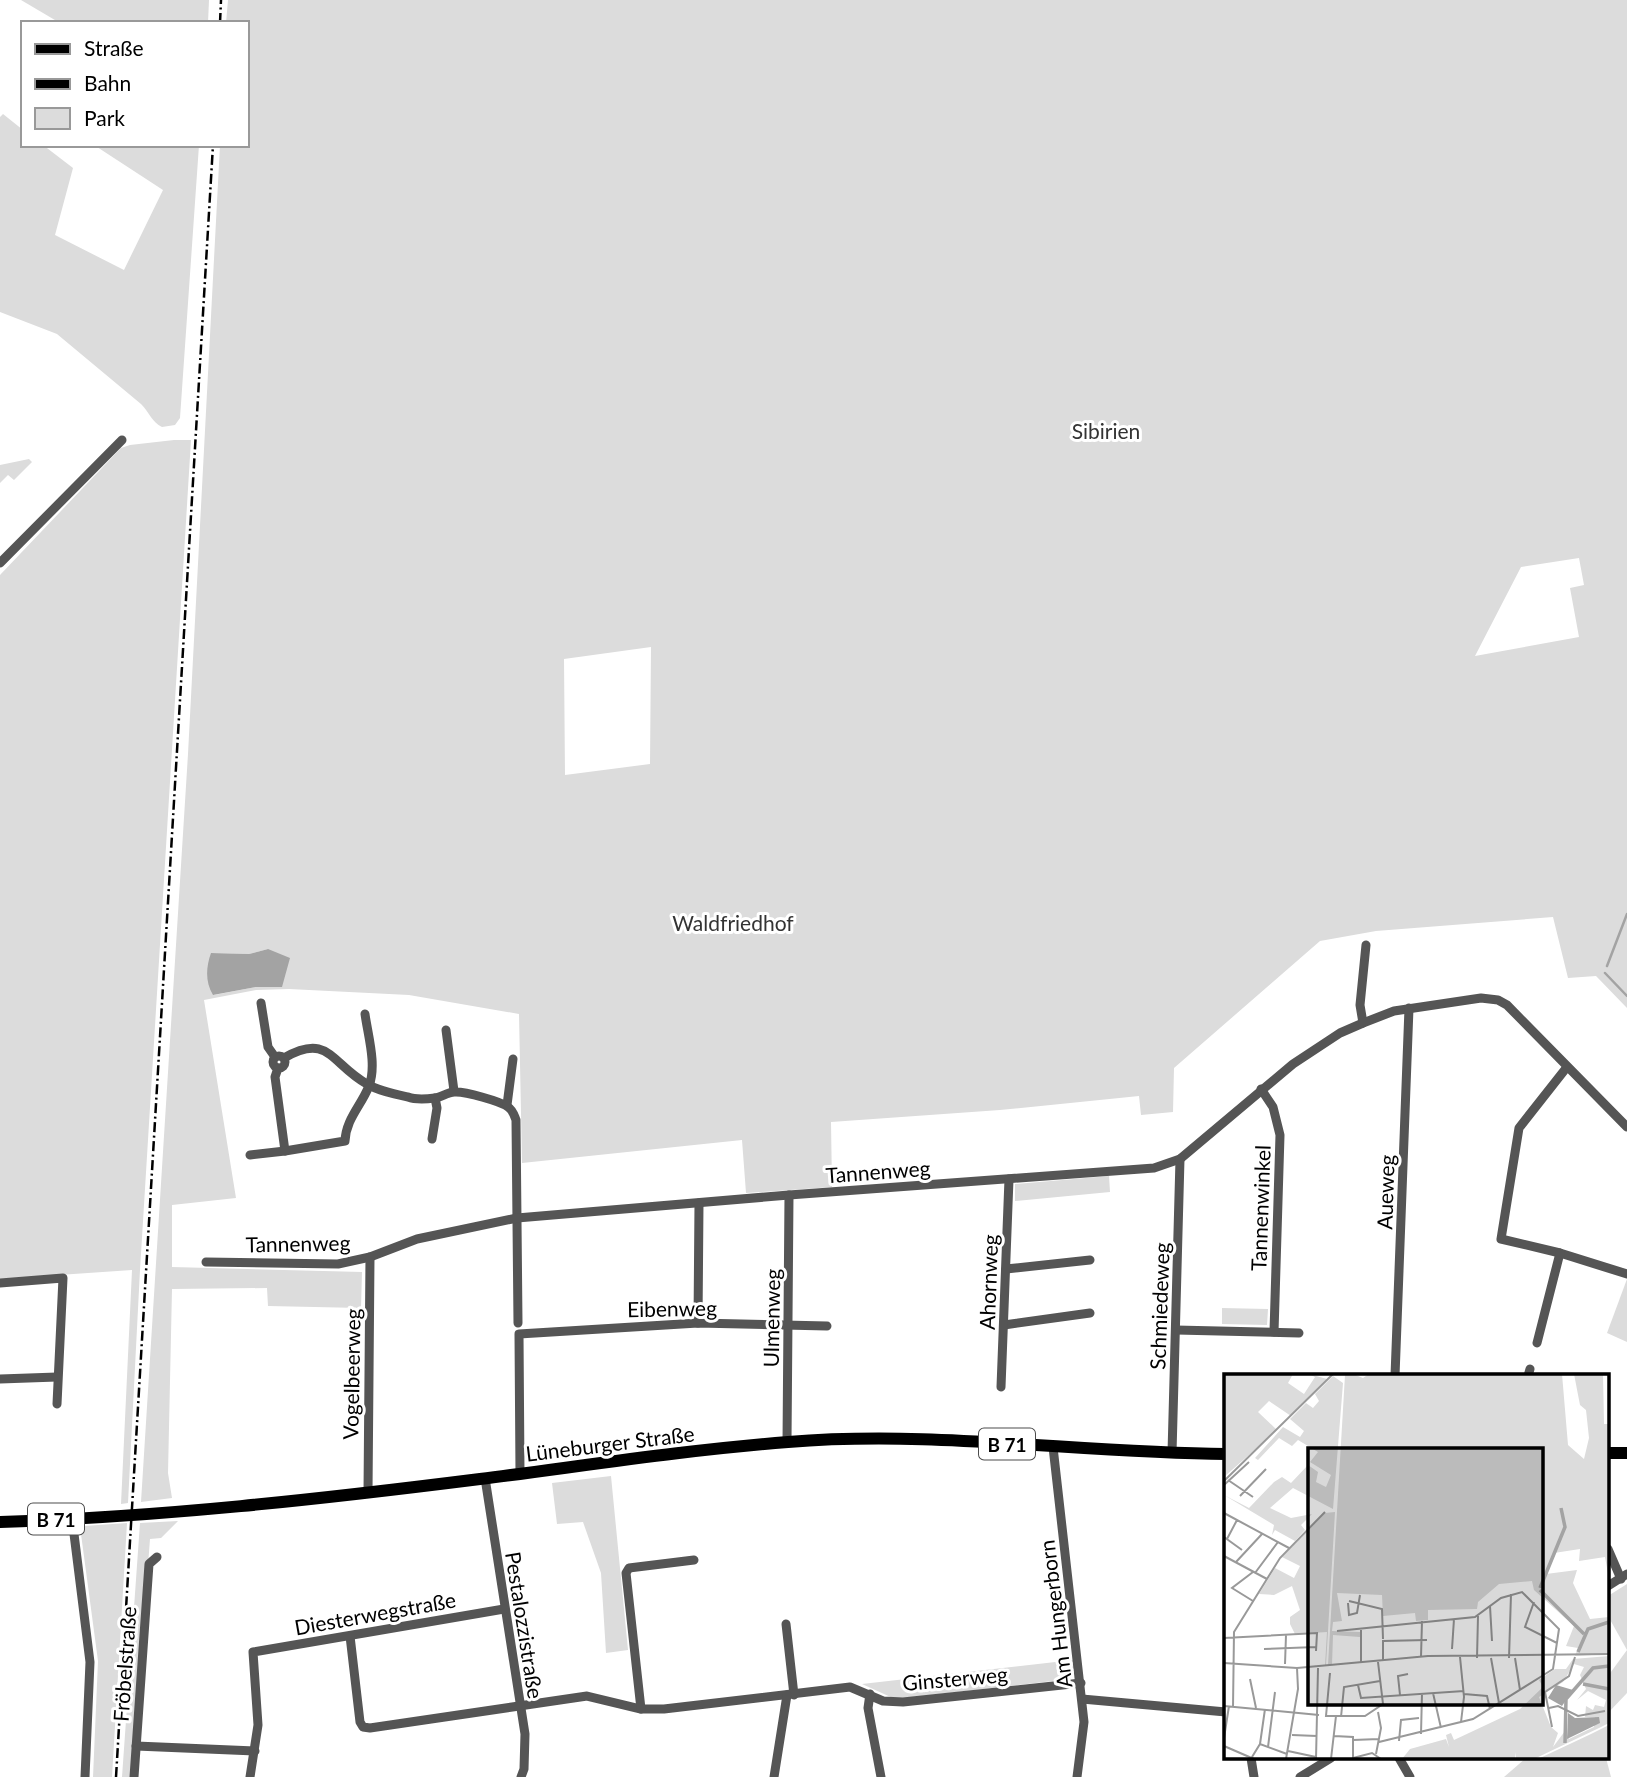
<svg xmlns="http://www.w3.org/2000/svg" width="1627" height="1777" viewBox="0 0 1627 1777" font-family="Lato,sans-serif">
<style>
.green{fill:#dcdcdc;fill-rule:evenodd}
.water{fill:#a3a3a3}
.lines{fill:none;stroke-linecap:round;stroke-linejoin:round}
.stream{stroke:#a3a3a3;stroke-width:2.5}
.minor{stroke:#555;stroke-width:9}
.major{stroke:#000;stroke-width:12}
.rail{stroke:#000;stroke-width:2.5;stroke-dasharray:10 3.5 2 3.5;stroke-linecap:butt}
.labels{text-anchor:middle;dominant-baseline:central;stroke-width:6;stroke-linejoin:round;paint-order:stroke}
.shield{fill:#fff;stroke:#4c4c4c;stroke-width:2}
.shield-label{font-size:19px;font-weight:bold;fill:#000}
.park-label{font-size:21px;fill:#333;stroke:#fff}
.street-label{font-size:21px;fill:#000;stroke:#fff}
.inset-river{fill:none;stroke:#a3a3a3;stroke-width:3.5}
.inset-road{fill:none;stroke:#999;stroke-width:2}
.view{fill:#000;fill-opacity:0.15;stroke:#000;stroke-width:3.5}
.inset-edge{fill:none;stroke:#000;stroke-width:3.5}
</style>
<rect width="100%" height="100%" fill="#fff"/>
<!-- green -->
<g class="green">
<path d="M 21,0 L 209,0 L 208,23 L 60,23 Z"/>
<path d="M 228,0 L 1627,0 L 1627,1008 L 1596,976 L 1568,978 L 1553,917 L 1376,931 L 1320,941 L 1174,1068 L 1173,1112 L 1141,1115 L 1139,1096 L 1000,1110 L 831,1122 L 832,1187 L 746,1193 L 742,1140 L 522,1163 L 519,1014 L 409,995 L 289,989 L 256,990 L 204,1000 L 236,1198 L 172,1205 L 172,1267 L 362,1272 L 361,1308 L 268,1306 L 267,1288 L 172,1289 L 168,1473 L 172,1498 L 141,1502 L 188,754 L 220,145 L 247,145 L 247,23 L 226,23 ZM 1579,558 L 1584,585 L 1570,588 L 1579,637 L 1475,656 L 1521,567 ZM 651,647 L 650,764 L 565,775 L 564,659 ZM 268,949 L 256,987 L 214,995 L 211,953 L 249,954 Z"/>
<path d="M 3,114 L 23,130 L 23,145 L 43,145 L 73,168 L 55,235 L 124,270 L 163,190 L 94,145 L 199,145 L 180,418 L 175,425 L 162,427 C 152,422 149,412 141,404 L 57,334 L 0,312 L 0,117 Z"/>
<path d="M 174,440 L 191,440 L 140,1270 L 128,1503 L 121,1504 L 132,1270 L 0,1279 L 0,575 L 121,448 L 130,445 Z"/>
<path d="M 29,459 L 32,462 L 14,480 L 8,475 L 0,483 L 0,465 Z"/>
<path d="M 1109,1176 L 1110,1192 L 1015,1201 L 1015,1184 Z"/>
<path d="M 1627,1279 L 1627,1342 L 1607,1333 Z"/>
<path d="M 1222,1308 L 1268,1309 L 1267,1325 L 1222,1324 Z"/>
<path d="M 611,1476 L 628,1650 L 606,1653 L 601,1573 L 583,1522 L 557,1524 L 552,1483 Z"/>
<path d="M 178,1521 L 161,1538 L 150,1539 L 132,1777 L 122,1777 L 140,1523 Z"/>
<path d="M 127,1523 L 112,1777 L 93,1777 L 98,1661 L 81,1534 L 84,1526 Z"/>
<path d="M 1627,1584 L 1627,1693 L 1608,1713 L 1608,1676 L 1627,1650 L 1608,1616 L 1608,1596 Z"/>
<path d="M 1073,1660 L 1075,1672 L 1070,1679 L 895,1699 L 862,1684 Z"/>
<path d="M 1526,1758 L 1606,1758 L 1611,1777 L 1504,1777 Z"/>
</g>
<!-- water -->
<path class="water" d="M 268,949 L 290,958 L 282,987 L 256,987 L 213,995 C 205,982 206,967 211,953 L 249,954 Z"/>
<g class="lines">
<!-- stream -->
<g class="stream">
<path d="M 1607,966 L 1627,914"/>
<path d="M 1605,973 L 1627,996"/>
</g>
<!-- minor -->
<g class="minor">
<path d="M 0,563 L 122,440"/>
<path d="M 261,1003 L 268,1047 L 275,1057"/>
<path d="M 1363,1023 L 1360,1005 L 1366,945"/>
<path d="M 446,1030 L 454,1091"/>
<circle cx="279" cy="1062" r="6"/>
<path d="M 284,1058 C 329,1032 331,1064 367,1084 C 379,1091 394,1094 408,1097 C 416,1100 427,1099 435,1098 C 442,1097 449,1091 456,1092 C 466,1092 500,1101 508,1107 C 513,1110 514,1115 516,1120 L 518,1323"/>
<path d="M 1567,1067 L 1519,1128 L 1501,1239 L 1560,1253 L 1627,1274"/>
<path d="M 278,1068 L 275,1077 L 285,1151 L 345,1141 C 346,1119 361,1106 369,1086 C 377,1065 368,1036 365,1014"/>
<path d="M 1261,1089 L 1273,1107 L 1280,1135 L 1274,1332"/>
<path d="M 507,1105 L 513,1059"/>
<path d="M 432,1139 L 437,1108 L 435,1098"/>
<path d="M 250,1155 L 285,1151"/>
<path d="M 206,1262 L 338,1264 L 370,1257 L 417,1239 L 517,1218 L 789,1195 L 1154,1168 L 1180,1159 L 1293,1064 L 1340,1033 L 1363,1023 L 1394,1011 L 1481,998 L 1498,1000 L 1507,1005 L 1627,1127"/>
<path d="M 1006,1269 L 1090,1260"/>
<path d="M 0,1283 L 63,1278 L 57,1404"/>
<path d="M 698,1323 L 699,1203"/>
<path d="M 1004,1325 L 1090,1313"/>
<path d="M 1176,1330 L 1299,1333"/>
<path d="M 1537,1343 L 1560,1253"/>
<path d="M 1395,1376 L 1409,1008"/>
<path d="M 1528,1376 L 1530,1369"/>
<path d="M 0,1379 L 57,1377"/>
<path d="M 1001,1387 L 1009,1179"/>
<path d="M 787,1442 L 789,1195"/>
<path d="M 1053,1447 L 1084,1722 L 1077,1777"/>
<path d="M 1172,1453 L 1180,1159"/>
<path d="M 520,1474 L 519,1334 L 698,1323 L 827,1326"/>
<path d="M 485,1478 L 525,1734 L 524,1769 L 521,1777"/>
<path d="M 368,1492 L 370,1257"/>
<path d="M 72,1518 L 90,1662 L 85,1777"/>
<path d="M 1608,1549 L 1621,1579"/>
<path d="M 1608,1586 L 1627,1574"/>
<path d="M 786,1624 L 794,1695"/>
<path d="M 350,1636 L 360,1722 L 363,1727 L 370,1728 L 587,1696 L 641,1709 L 664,1709 L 850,1687 L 883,1701 L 903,1702 L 1081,1683"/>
<path d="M 870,1694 L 868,1708 L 881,1777"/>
<path d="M 1082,1699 L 1226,1712"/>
<path d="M 641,1709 L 626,1573 L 629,1568 L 694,1560"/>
<path d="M 136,1746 L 255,1751"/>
<path d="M 1251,1758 L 1254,1777"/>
<path d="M 1399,1758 L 1410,1777"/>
<path d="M 134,1777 L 149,1564 L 157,1557"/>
<path d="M 250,1777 L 258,1725 L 253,1652 L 504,1609"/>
<path d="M 774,1777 L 787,1695"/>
<path d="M 1300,1777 L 1331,1758"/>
</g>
<!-- major -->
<g class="major">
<path d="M 1608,1453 L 1627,1453"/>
<path d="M 0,1522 C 161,1517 321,1499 480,1479 C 583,1466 685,1450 788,1442 C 934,1430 1080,1453 1226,1454"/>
</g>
<!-- rail -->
<g class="rail">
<path d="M 220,23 L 221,0"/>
<path d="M 116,1777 L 213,145"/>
</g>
</g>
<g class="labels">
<!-- shield labels -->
<g class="shield">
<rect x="979" y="1428.5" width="56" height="31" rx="5"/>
<rect x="28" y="1503.5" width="56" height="31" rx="5"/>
</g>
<g class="shield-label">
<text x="1007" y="1444">B 71</text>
<text x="56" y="1519">B 71</text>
</g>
<!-- park labels -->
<g class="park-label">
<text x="1106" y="430">Sibirien</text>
<text x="733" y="922">Waldfriedhof</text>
</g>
<!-- street labels -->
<g class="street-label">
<text transform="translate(878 1171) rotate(-4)">Tannenweg</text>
<text transform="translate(1385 1192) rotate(-88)">Aueweg</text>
<text transform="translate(1260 1208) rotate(-88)">Tannenwinkel</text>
<text transform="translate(298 1243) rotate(-1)">Tannenweg</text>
<text transform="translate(988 1282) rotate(-88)">Ahornweg</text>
<text transform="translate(1159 1306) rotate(-88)">Schmiedeweg</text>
<text transform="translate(672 1308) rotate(-1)">Eibenweg</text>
<text transform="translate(771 1318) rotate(-89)">Ulmenweg</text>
<text transform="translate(351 1374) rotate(-89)">Vogelbeerweg</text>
<text transform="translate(610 1443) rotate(-7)">Lüneburger Straße</text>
<text transform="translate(375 1613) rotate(-10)">Diesterwegstraße</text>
<text transform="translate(1055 1614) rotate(-97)">Am Hungerborn</text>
<text transform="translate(525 1625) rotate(81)">Pestalozzistraße</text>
<text transform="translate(124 1664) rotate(-86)">Fröbelstraße</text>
<text transform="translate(955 1678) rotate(-5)">Ginsterweg</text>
</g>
</g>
<!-- overview -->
<g transform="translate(1224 1374)">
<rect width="385" height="385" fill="#fff"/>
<path d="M 0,0 L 69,0 L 64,9 L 80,20 L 91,3 L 85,0 L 103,5 L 67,42 L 45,27 L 34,38 L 53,56 L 0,103 ZM 129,0 L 139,4 L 145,0 L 338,0 L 344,71 L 360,85 L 365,64 L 362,36 L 356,31 L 350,0 L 379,0 L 380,50 L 385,50 L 385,205 L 381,183 L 355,187 L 356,175 L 330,179 L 322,200 L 353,196 L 349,209 L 366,245 L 385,243 L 385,280 L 351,282 L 354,274 L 342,272 L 350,252 L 310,216 L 308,207 L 275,210 L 254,228 L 253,235 L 204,236 L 204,246 L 192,247 L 191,239 L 159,242 L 158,221 L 113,219 L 118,247 L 109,248 L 108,257 L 136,258 L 136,263 L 109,261 L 108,291 L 104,291 L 121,1 ZM 109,2 L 119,9 L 109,135 L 69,114 L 46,134 L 67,144 L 88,140 L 77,151 L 81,156 L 71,167 L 51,156 L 48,161 L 50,151 L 0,121 L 25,134 L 50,108 L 58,103 L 67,109 L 84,91 L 94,98 L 92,108 L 102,113 L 107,101 L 86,88 L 94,78 L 74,66 L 68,72 L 55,64 L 34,86 L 31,84 L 59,53 L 76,63 L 80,57 L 66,45 L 82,29 L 89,34 L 95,27 L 91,20 ZM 111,138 L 102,291 L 101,292 L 103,258 L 71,260 L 66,250 L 66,243 L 76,236 L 68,212 L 50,221 L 35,220 L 51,194 L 70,204 L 76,192 L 58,183 L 101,139 ZM 385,282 L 385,349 L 375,354 L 310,385 L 292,385 L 292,378 L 291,385 L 178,385 L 186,375 L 222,365 L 225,373 L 222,361 L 227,359 L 230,366 L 296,335 L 319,313 L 315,306 L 331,295 L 342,295 L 349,285 ZM 350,290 L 360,293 L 356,301 L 362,315 L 353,326 L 364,317 L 382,326 L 380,333 L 371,331 L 369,336 L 362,332 L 361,343 L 371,343 L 370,353 L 345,365 L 341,357 L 329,373 L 334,359 L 327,353 L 315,323 L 339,308 ZM 385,351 L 385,385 L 314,385 L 367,360 Z" fill="#dcdcdc" fill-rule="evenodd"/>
<path d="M 332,311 L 349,316 L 338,332 L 324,324 ZM 344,339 L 351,344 L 375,343 L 376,349 L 343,365 Z" fill="#a3a3a3"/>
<path class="inset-river" d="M 316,214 L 341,153 L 337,134M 316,216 L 360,260M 354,278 L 364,255 L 385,248M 359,310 L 385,315M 341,369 L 342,325 L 369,294 L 385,292"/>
<path class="inset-road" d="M 4,106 L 29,123M 0,107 L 109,0M 0,111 L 25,88M 16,122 L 42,95M 0,139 L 65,174M 0,163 L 18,176M 3,165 L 13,146M 0,182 L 43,205M 12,188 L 38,160M 29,198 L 8,214 L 29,227M 31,199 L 54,168M 125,227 L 158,235 L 159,265M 310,228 L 301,253 L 333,269M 124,229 L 125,241 L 133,239 L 136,221M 266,232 L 268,267M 113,257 L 251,243 L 277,224 L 298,218 L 335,255 L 329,295 L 318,302 L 249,345 L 155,368M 0,264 L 93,259 L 92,277M 40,275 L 92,273M 228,275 L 230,245M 197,283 L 198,247M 236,283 L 240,323 L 237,348M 253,284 L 254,242M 267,284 L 275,329M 285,284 L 287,220M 291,284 L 296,316M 159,287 L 159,267 L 203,266M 137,288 L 137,256M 0,289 L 73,294 L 204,282 L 385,280M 61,290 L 62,261M 106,299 L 102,342 L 141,342 L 159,330 L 154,288M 26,305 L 32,334M 134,311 L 137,324 L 240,317M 209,319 L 217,354M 240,320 L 263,322 L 266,335M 176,321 L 174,302 L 184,300M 0,332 L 95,341M 9,333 L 10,258 L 56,184 L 101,138M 325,334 L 334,332 L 354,342 L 381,337M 117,343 L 120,313 L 156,307M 328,353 L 321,318 L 345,302 L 351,283M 197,360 L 198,319M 68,361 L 93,362M 110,362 L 129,363 L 129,385M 0,364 L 5,332M 129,366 L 155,365M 175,367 L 177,346 L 195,344M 36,370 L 41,335M 0,372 L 30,385M 44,373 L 51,318M 64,377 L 92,383M 152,380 L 157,354 L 154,338M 28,383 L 36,370 L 63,380M 129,384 L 148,379 L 157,385M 62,385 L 74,315 L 73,294M 92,385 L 94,294M 107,385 L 112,342"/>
<path class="view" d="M 84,74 L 319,74 L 319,331 L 84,331 Z"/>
<rect width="385" height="385" class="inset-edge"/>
</g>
<!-- legend -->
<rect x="21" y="21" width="228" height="126" fill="#ffffff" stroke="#999999" stroke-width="2"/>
<rect x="35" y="44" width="35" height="10" fill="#000000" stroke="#999999" stroke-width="2"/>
<text x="84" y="56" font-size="21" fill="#000000">Straße</text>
<rect x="35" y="79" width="35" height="10" fill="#000000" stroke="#999999" stroke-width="2"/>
<text x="84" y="91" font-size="21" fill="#000000">Bahn</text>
<rect x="35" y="108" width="35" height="21" fill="#dcdcdc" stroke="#999999" stroke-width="2"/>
<text x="84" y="126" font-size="21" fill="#000000">Park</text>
</svg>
